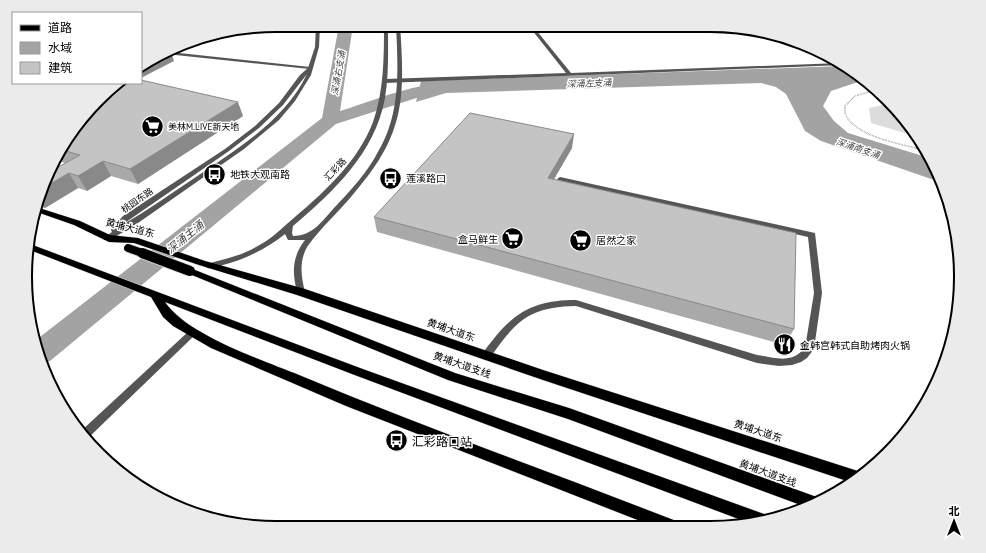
<svg xmlns="http://www.w3.org/2000/svg" width="986" height="553" viewBox="0 0 986 553" font-family="'PT Sans','Noto Sans SC',sans-serif">
<style>
.green{fill:#dcdcdc}
.water{fill:#a3a3a3}
.lines{fill:none;stroke-linecap:round;stroke-linejoin:round}
.river{fill:#a3a3a3;fill-rule:evenodd}
.primary-casing{stroke:#dbdbdb;stroke-width:1}
.path-far1{stroke:#777;stroke-width:1.5;stroke-dasharray:0.5 1;stroke-linecap:butt}
.path{stroke:#777;stroke-width:2;stroke-dasharray:1 1.5;stroke-linecap:butt}
.minor{fill:#555;fill-rule:evenodd}
.tertiary{fill:#555;fill-rule:evenodd}
.primary{fill:#000;fill-rule:evenodd}
.primary-bridge-far1-casing{stroke:#dbdbdb;stroke-width:10;stroke-linecap:butt}
.primary-bridge-casing{stroke:#dbdbdb;stroke-width:12;stroke-linecap:butt}
.primary-bridge-far1{stroke:#000;stroke-width:8}
.primary-bridge{stroke:#000;stroke-width:10}
.wall{fill:#a9a9a9}
.shaded-wall{fill:#898989}
.building{fill:#c4c4c4;stroke:#898989}
.labels{text-anchor:middle;dominant-baseline:central;stroke-width:3;stroke-linejoin:round;paint-order:stroke}
.far-water-label{font-size:9px;font-style:italic;fill:#444;stroke:#fff}
.far-poi-label{font-size:9px;fill:#000;stroke:#fff;text-anchor:start}
.far-street-label{font-size:9px;fill:#000;stroke:#fff}
.poi-label{font-size:10px;fill:#000;stroke:#fff;text-anchor:start}
.street-label{font-size:10px;fill:#000;stroke:#fff}
.water-label{font-size:11px;font-style:italic;fill:#444;stroke:#fff}
.near-poi-label{font-size:12px;fill:#000;stroke:#fff;text-anchor:start}
.rim{fill:none;stroke:#000;stroke-width:2}
</style>
<rect width="100%" height="100%" fill="#fff"/>
<!-- green -->
<path class="green" d="M 887,104 L 909,124 L 915,136 L 871,123 L 869,108 Z"/>
<!-- water -->
<path class="water" d="M 843,66 L 861,81 L 831,91 L 823,106 L 834,121 L 848,133 L 926,157 L 937,181 L 821,141 L 805,131 L 786,94 L 776,87 L 761,83 L 446,93 L 416,102 L 421,81 Z"/>
<g class="lines">
<!-- river -->
<path class="river" d="M 339,25 L 353,25 L 340,111 C 370,102 428,77 458,85 L 460,88 L 458,91 L 432,93 L 336,124 L 50,361 L 42,364 L 36,340 L 322,118 Z"/>
<defs>
<g id="primary">
<path d="M 36,207 L 80,221 L 110,235 L 138,238 L 205,261 L 305,289 L 543,370 L 864,473 L 853,483 L 543,380 L 297,295 L 199,265 L 134,243 L 109,242 L 74,225 L 34,211 Z"/>
<path d="M 30,244 L 360,368 L 764,514 L 769,516 L 771,519 L 752,524 L 352,374 L 165,302 C 187,335 262,360 299,375 C 421,426 547,471 671,519 L 676,521 L 678,526 L 653,526 L 346,406 L 211,348 L 173,326 L 163,317 L 151,297 L 30,250 Z"/>
<path d="M 190,268 L 455,373 L 569,408 L 814,496 L 819,498 L 820,500 L 806,507 L 568,419 L 448,380 L 187,273 L 185,271 Z"/>
</g>
</defs>
<!-- primary casing -->
<use href="#primary" class="primary-casing"/>
<!-- path-far1 -->
<path class="path-far1" d="M 872,91 L 855,96 L 845,106 C 845,109 845,113 846,115 C 855,136 900,144 920,149"/>
<!-- path -->
<path class="path" d="M 916,148 L 922,150"/>
<!-- minor -->
<g class="minor">
<path d="M 528,25 L 532,25 L 571,73 L 840,63 L 843,65 L 385,83 L 382,81 L 385,79 L 566,73 Z"/>
<path d="M 170,52 L 310,67 L 312,68 L 310,69 L 166,54 Z"/>
<path d="M 560,177 L 815,233 L 822,293 L 814,349 L 807,358 L 801,362 L 792,365 L 779,366 L 757,363 L 576,306 C 528,307 516,321 489,359 L 486,360 L 483,359 L 481,356 C 485,349 491,342 496,336 C 519,308 541,300 576,300 L 757,355 C 776,358 791,364 805,348 L 814,293 L 808,237 L 558,180 L 557,179 Z"/>
<path d="M 192,330 L 195,331 L 196,333 L 195,335 L 86,440 L 81,431 L 189,331 Z"/>
</g>
<!-- tertiary -->
<g class="tertiary">
<path d="M 316,25 L 320,25 L 319,47 L 311,75 L 295,101 L 279,120 L 244,149 L 138,223 L 110,240 L 104,240 L 103,238 L 112,232 L 111,230 L 112,228 L 123,216 L 225,149 L 255,126 L 279,103 L 300,75 L 308,68 L 315,47 ZM 307,74 C 284,122 235,150 193,179 C 170,194 148,210 124,224 L 129,220 L 229,151 L 259,128 L 283,105 Z"/>
<path d="M 384,25 L 388,25 C 388,49 389,74 385,98 C 375,153 334,191 293,226 L 292,233 L 293,236 C 313,236 322,221 334,208 C 351,190 368,172 379,150 C 401,112 398,68 396,25 L 400,25 C 405,98 405,134 355,192 C 340,211 321,227 307,247 C 299,262 301,276 305,292 L 304,294 L 301,295 L 297,292 C 292,272 292,257 305,240 L 288,240 L 285,234 C 266,249 246,259 223,265 C 218,267 212,269 207,268 L 206,266 L 207,264 C 224,259 241,256 256,247 C 268,241 278,232 288,223 C 321,195 357,164 373,122 C 384,91 384,57 384,25 Z"/>
</g>
<!-- primary -->
<use href="#primary" class="primary"/>
<defs>
<path id="primary-bridge-far1" d="M 128,248 L 145,254"/>
<path id="primary-bridge" d="M 142,253 L 190,271"/>
</defs>
<!-- primary-bridge-far1 casing -->
<use href="#primary-bridge-far1" class="primary-bridge-far1-casing"/>
<!-- primary-bridge casing -->
<use href="#primary-bridge" class="primary-bridge-casing"/>
<!-- primary-bridge-far1 -->
<use href="#primary-bridge-far1" class="primary-bridge-far1"/>
<!-- primary-bridge -->
<use href="#primary-bridge" class="primary-bridge"/>
</g>
<!-- wall -->
<g class="wall">
<path d="M 243,116 L 138,184 L 111,176 L 87,191 L 78,188 L 45,208 L 36,206 L 53,170 L 65,163 L 57,160 L 68,137 Z"/>
<path d="M 572,148 L 554,179 L 794,329 L 785,345 L 377,232 L 374,217 Z"/>
</g>
<!-- shaded-wall -->
<g class="shaded-wall">
<path d="M 171,52 L 174,61 L 141,78 L 141,68 Z"/>
<path d="M 238,102 L 243,116 L 138,184 L 130,169 Z"/>
<path d="M 574,134 L 572,148 L 546,193 L 548,178 Z"/>
<path d="M 103,161 L 111,176 L 87,191 L 78,176 Z"/>
<path d="M 69,173 L 78,188 L 45,208 L 39,200 L 45,187 Z"/>
<path d="M 34,210 L 36,213 L 33,215 L 34,211 Z"/>
</g>
<!-- building -->
<g class="building">
<path d="M 141,80 L 238,102 L 130,169 L 103,161 L 78,176 L 69,173 L 45,187 L 53,170 L 80,155 L 62,150 L 68,137 L 118,83 L 141,83 Z"/>
<path d="M 470,113 L 574,134 L 548,178 L 796,233 L 794,329 L 374,217 Z"/>
</g>
<!-- icons -->
<defs>
<symbol id="supermarket-disc" viewBox="-11 -11 22 22"><circle r="9.5" fill="#000" stroke="#fff"/><path d="M-6-5.5h2.5l.6 2H6L4.5 2H-2.5L-4.4-4H-6ZM-1.5 3.2a1.3 1.3 0 1 0 .1 0ZM3 3.2a1.3 1.3 0 1 0 .1 0Z" fill="#fff"/></symbol>
<symbol id="bus-disc" viewBox="-11 -11 22 22"><circle r="9.5" fill="#000" stroke="#fff"/><path d="M-5-6H5V4H4V6H2V4H-2V6H-4V4H-5ZM-3.5-4V0h7V-4ZM-3.5 1.2v1.5H-2V1.2ZM2 1.2v1.5H3.5V1.2Z" fill="#fff"/></symbol>
<symbol id="restaurant-disc" viewBox="-11 -11 22 22"><circle r="9.5" fill="#000" stroke="#fff"/><path d="M-5-6h1v4h1v-4h1v4h1v-4h1v5L-1.5 .5V6h-2V.5L-5-1ZM5-6V6H3V1.5H1.5Q1.5-4 5-6Z" fill="#fff"/></symbol>
</defs>
<g fill-rule="evenodd">
<use href="#supermarket-disc" x="140" y="114" width="25" height="25"/>
<use href="#bus-disc" x="202" y="162" width="25" height="25"/>
<use href="#bus-disc" x="378" y="166" width="25" height="25"/>
<use href="#supermarket-disc" x="500" y="226" width="25" height="25"/>
<use href="#supermarket-disc" x="568" y="228" width="25" height="25"/>
<use href="#restaurant-disc" x="772" y="332" width="25" height="25"/>
<use href="#bus-disc" x="384" y="428" width="25" height="25"/>
</g>
<g class="labels">
<!-- far-water labels -->
<g class="far-water-label">
<text transform="translate(338 73) rotate(-80)">深涌右支涌</text>
<text transform="translate(589 83) rotate(-2)">深涌左支涌</text>
<text transform="translate(858 148) rotate(19)">深涌南支涌</text>
</g>
<!-- far-poi labels -->
<g class="far-poi-label">
<text x="168" y="126">美林M.LIVE新天地</text>
</g>
<!-- far-street labels -->
<g class="far-street-label">
<text transform="translate(335 169) rotate(-47)">汇彩路</text>
<text transform="translate(137 200) rotate(-35)">桃园东路</text>
</g>
<!-- poi labels -->
<g class="poi-label">
<text x="230" y="174">地铁大观南路</text>
<text x="406" y="178">莲溪路口</text>
<text x="498" y="239" text-anchor="end">盒马鲜生</text>
<text x="596" y="240">居然之家</text>
<text x="800" y="345">金韩宫韩式自助烤肉火锅</text>
</g>
<!-- street labels -->
<g class="street-label">
<text transform="translate(130 228) rotate(14)">黄埔大道东</text>
<text transform="translate(451 330) rotate(19)">黄埔大道东</text>
<text transform="translate(462 365) rotate(19)">黄埔大道支线</text>
<text transform="translate(758 431) rotate(18)">黄埔大道东</text>
<text transform="translate(768 473) rotate(20)">黄埔大道支线</text>
</g>
<!-- water labels -->
<g class="water-label">
<text transform="translate(185 237) rotate(-39)">深涌主涌</text>
</g>
<!-- near-poi labels -->
<g class="near-poi-label">
<text x="412" y="441">汇彩路口站</text>
</g>
</g>
<!-- crop -->
<path d="M0 0H986V553H0ZM276 32H710A244 244 0 0 1 954 276V277A244 244 0 0 1 710 521H276A244 244 0 0 1 32 277V276A244 244 0 0 1 276 32Z" fill="#ebebeb" fill-rule="evenodd"/>
<path class="rim" d="M276 32H710A244 244 0 0 1 954 276V277A244 244 0 0 1 710 521H276A244 244 0 0 1 32 277V276A244 244 0 0 1 276 32Z"/>
<!-- legend -->
<rect x="12" y="12" width="130" height="72" fill="#ffffff" stroke="#999999"/>
<rect x="20" y="25" width="20" height="6" fill="#000000" stroke="#999999"/>
<text x="48" y="32" font-size="12" fill="#000000">道路</text>
<rect x="20" y="42" width="20" height="12" fill="#a3a3a3" stroke="#999999"/>
<text x="48" y="52" font-size="12" fill="#000000">水域</text>
<rect x="20" y="62" width="20" height="12" fill="#c4c4c4" stroke="#999999"/>
<text x="48" y="72" font-size="12" fill="#000000">建筑</text>
<!-- north arrow -->
<g transform="translate(954 521)" stroke="#ffffff" stroke-width="3" paint-order="stroke">
<path d="M0-3L7 15L0 10L-7 15Z" fill="#000000"/>
<text y="-6" font-size="11" font-weight="bold" text-anchor="middle" fill="#000000">北</text>
</g>
</svg>
